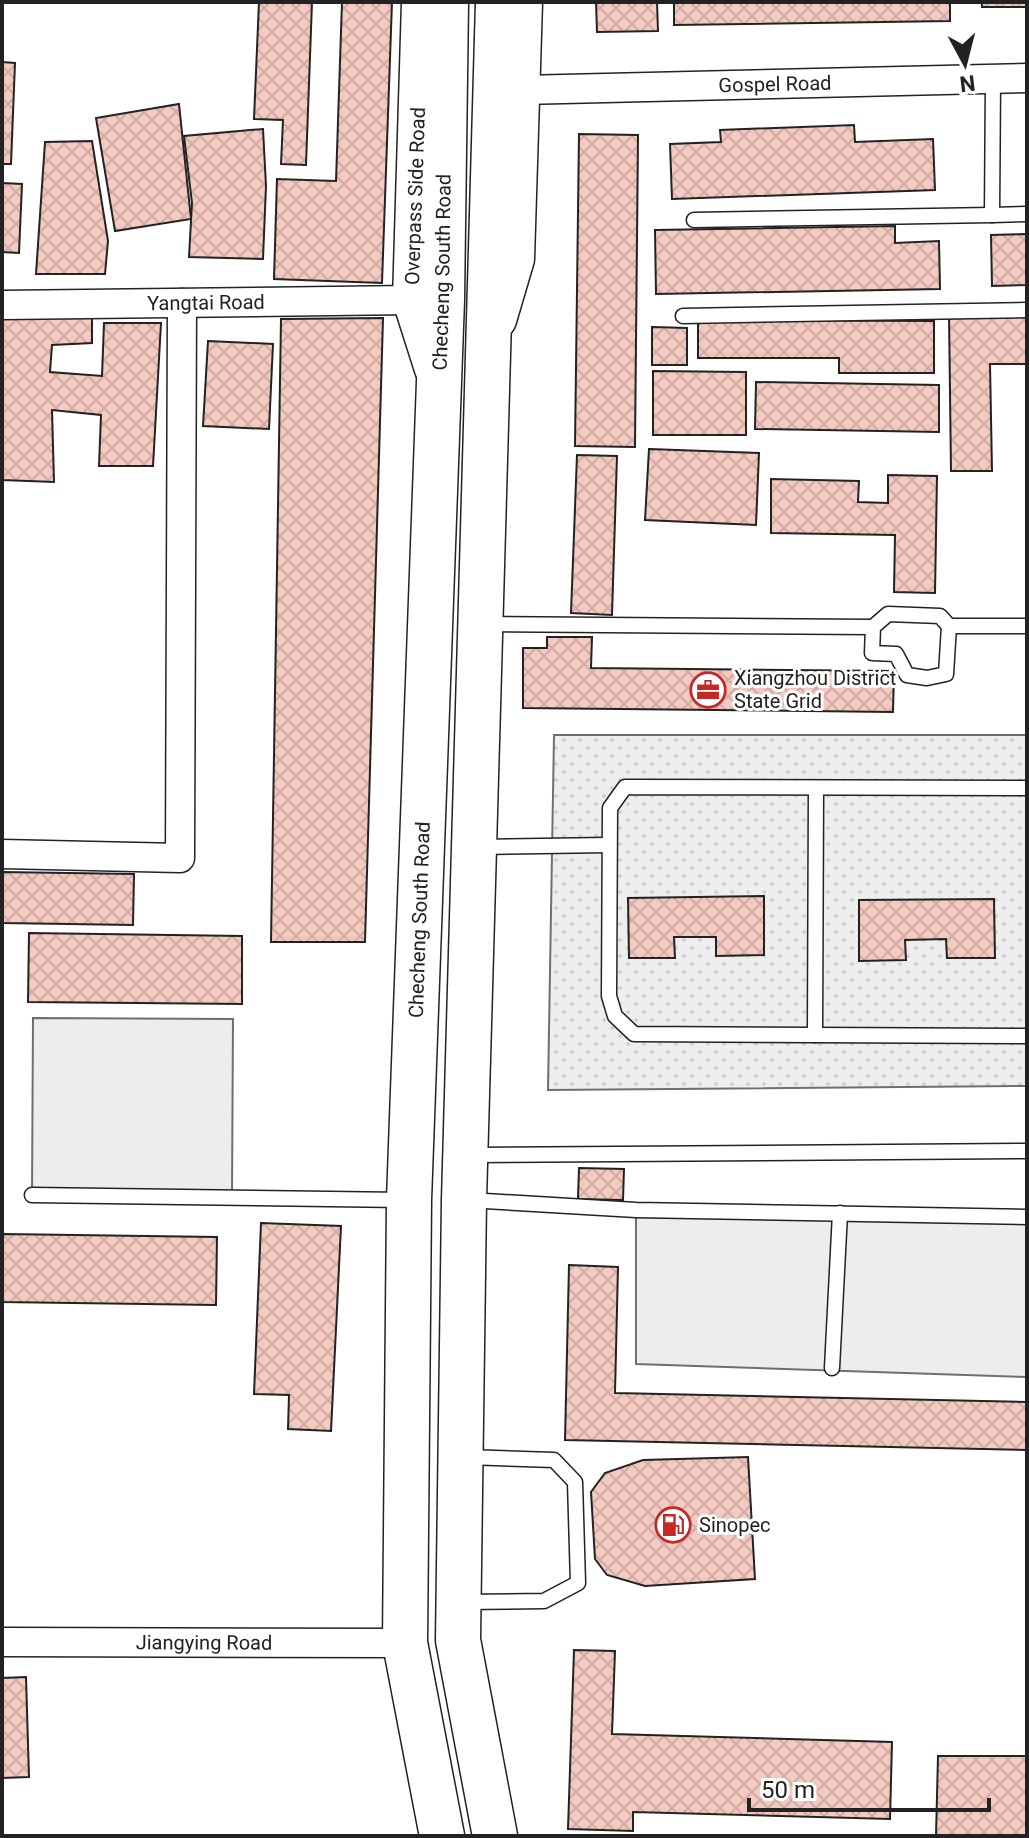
<svg xmlns="http://www.w3.org/2000/svg" width="1029" height="1838" viewBox="0 0 1029 1838" font-family="Roboto,sans-serif">
<style>
.grass{fill:url(#grass-dots);stroke:#6f6f6f;stroke-width:2}
.parking{fill:#ededed;stroke:#6f6f6f;stroke-width:2}
.building{fill:url(#building-cross-hatch);stroke:#222;stroke-width:2}
.lines{fill:none;stroke-linecap:round;stroke-linejoin:round}
.service-casing{stroke:#222;stroke-width:17}
.minor-casing{stroke:#222;stroke-width:31}
.tertiary-casing{stroke:#222;stroke-width:39}
.primary-casing{stroke:#222;stroke-width:47}
.service{stroke:#fff;stroke-width:14}
.minor{stroke:#fff;stroke-width:28}
.tertiary{stroke:#fff;stroke-width:36}
.primary{stroke:#fff;stroke-width:44}
.labels{text-anchor:middle;dominant-baseline:central;stroke-width:6;stroke-linejoin:round;paint-order:stroke}
.street-label{font-size:20px;fill:#222;stroke:#fff}
.poi-label{font-size:20px;fill:#222;stroke:#fff;text-anchor:start}
</style>
<defs>
<pattern id="grass-dots" width="8" height="8" patternUnits="userSpaceOnUse" patternTransform="scale(2)"><rect width="8" height="8" fill="#eee"/><path d="M2 2h.1M6 6h.1" fill="none" stroke="#ccc" stroke-width="1.8" stroke-linecap="round"/></pattern>
<pattern id="building-cross-hatch" width="8" height="8" patternUnits="userSpaceOnUse" patternTransform="scale(2)"><rect width="8" height="8" fill="#f3c9c0"/><path d="M0 0l8 8M0 8l8-8" fill="none" stroke="#d0aca5"/></pattern>
</defs>
<rect width="100%" height="100%" fill="#fff"/>
<!-- grass -->
<path class="grass" d="M 554,735 L 1027,735 L 1027,1086 L 548,1090 Z"/>
<!-- parking -->
<g class="parking">
<path d="M 33,1018 L 233,1019 L 232,1196 L 32,1195 Z"/>
<path d="M 636,1210 L 1027,1217 L 1027,1377 L 636,1364 Z"/>
</g>
<!-- building -->
<g class="building">
<path d="M 259,2 L 312,2 L 306,165 L 281,164 L 283,120 L 254,119 Z"/>
<path d="M 342,2 L 392,2 L 382,283 L 274,279 L 277,179 L 336,181 Z"/>
<path d="M 596,2 L 657,2 L 658,31 L 597,32 Z"/>
<path d="M 674,2 L 950,2 L 950,21 L 674,25 Z"/>
<rect x="982" y="2" width="45" height="5"/>
<path d="M 2,62 L 15,63 L 11,164 L 2,164 Z"/>
<path d="M 179,104 L 191,219 L 115,231 L 96,118 Z"/>
<path d="M 854,125 L 855,142 L 933,139 L 935,190 L 672,199 L 670,144 L 721,142 L 720,130 Z"/>
<path d="M 263,129 L 266,186 L 263,259 L 189,257 L 192,203 L 184,136 Z"/>
<path d="M 579,134 L 638,135 L 635,447 L 575,446 Z"/>
<path d="M 92,141 L 108,241 L 105,274 L 36,274 L 45,142 Z"/>
<path d="M 2,183 L 22,184 L 19,253 L 2,252 Z"/>
<path d="M 895,226 L 895,243 L 939,241 L 940,289 L 656,294 L 655,230 Z"/>
<path d="M 1027,234 L 1027,285 L 992,286 L 991,235 Z"/>
<path d="M 1027,313 L 1027,364 L 990,364 L 992,471 L 951,471 L 949,314 Z"/>
<path d="M 2,314 L 92,315 L 92,343 L 52,345 L 50,372 L 102,376 L 104,323 L 161,323 L 153,466 L 99,466 L 101,415 L 52,410 L 54,482 L 2,480 Z"/>
<path d="M 383,318 L 365,942 L 271,942 L 281,319 Z"/>
<path d="M 698,320 L 934,321 L 934,373 L 839,373 L 839,358 L 698,358 Z"/>
<path d="M 652,327 L 687,328 L 687,365 L 652,365 Z"/>
<path d="M 208,341 L 273,344 L 269,429 L 203,426 Z"/>
<path d="M 653,371 L 746,372 L 746,435 L 653,435 Z"/>
<path d="M 756,382 L 939,385 L 939,432 L 755,429 Z"/>
<path d="M 649,449 L 759,453 L 756,525 L 645,520 Z"/>
<path d="M 577,455 L 617,456 L 612,615 L 571,613 Z"/>
<path d="M 888,475 L 937,476 L 935,593 L 894,592 L 895,535 L 771,533 L 771,479 L 859,481 L 858,502 L 888,503 Z"/>
<path d="M 547,637 L 592,637 L 591,668 L 894,671 L 893,712 L 523,708 L 523,648 L 547,648 Z"/>
<path d="M 2,872 L 134,874 L 133,925 L 2,923 Z"/>
<path d="M 764,896 L 764,955 L 716,956 L 716,937 L 674,937 L 675,958 L 629,958 L 628,898 Z"/>
<path d="M 994,899 L 995,958 L 947,958 L 946,939 L 905,940 L 906,960 L 859,961 L 859,900 Z"/>
<path d="M 29,933 L 242,936 L 242,1004 L 28,1002 Z"/>
<path d="M 579,1168 L 624,1169 L 623,1200 L 578,1199 Z"/>
<path d="M 261,1223 L 341,1226 L 331,1431 L 288,1429 L 289,1395 L 254,1394 Z"/>
<path d="M 3,1234 L 217,1237 L 216,1305 L 2,1302 Z"/>
<path d="M 569,1265 L 618,1267 L 615,1393 L 1027,1402 L 1027,1450 L 565,1440 Z"/>
<path d="M 748,1457 L 755,1579 L 645,1586 L 607,1575 L 595,1559 L 591,1492 L 605,1473 L 643,1460 Z"/>
<path d="M 574,1650 L 615,1651 L 612,1734 L 892,1742 L 890,1819 L 633,1812 L 633,1831 L 568,1829 Z"/>
<path d="M 26,1677 L 29,1777 L 2,1778 L 2,1678 Z"/>
<path d="M 938,1756 L 1027,1756 L 1027,1836 L 936,1836 Z"/>
</g>
<g class="lines">
<defs>
<g id="service">
<path d="M 993,79 L 992,215 L 1027,214"/>
<path d="M 694,220 L 992,215"/>
<path d="M 683,316 L 1027,310"/>
<path d="M 483,624 L 873,627 L 888,614 L 940,616 L 949,626 L 946,674 L 927,678 L 907,675 L 896,654 L 872,653 L 873,627"/>
<path d="M 949,626 L 1027,626"/>
<path d="M 1027,788 L 625,787 L 610,808 L 609,996 L 615,1016 L 634,1034 L 1027,1036"/>
<path d="M 477,847 L 608,845"/>
<path d="M 815,1035 L 816,788"/>
<path d="M 471,1155 L 1027,1151"/>
<path d="M 32,1195 L 404,1200"/>
<path d="M 468,1200 L 636,1210 L 1027,1217"/>
<path d="M 832,1368 L 840,1213"/>
<path d="M 462,1602 L 544,1601 L 578,1583 L 575,1482 L 554,1460 L 466,1457"/>
</g>
<g id="minor">
<path id="s1" d="M 521,90 L 1027,78"/>
<path id="s2" d="M 2,305 L 411,300"/>
<path d="M 2,854 L 180,858 L 182,303"/>
<path id="s3" d="M 2,1642 L 405,1643"/>
</g>
<g id="tertiary">
<path d="M 420,2 L 411,300 L 433,369"/>
<path d="M 498,320 L 516,259 L 524,2"/>
</g>
<g id="primary">
<path id="s4" d="M 442,1836 L 405,1643 L 409,1200 L 442,300 L 446,2"/>
<path d="M 495,1836 L 458,1640 L 464,1200 L 498,2"/>
</g>
</defs>
<!-- service casing -->
<use href="#service" class="service-casing"/>
<!-- minor casing -->
<use href="#minor" class="minor-casing"/>
<!-- tertiary casing -->
<use href="#tertiary" class="tertiary-casing"/>
<!-- primary casing -->
<use href="#primary" class="primary-casing"/>
<!-- service -->
<use href="#service" class="service"/>
<!-- minor -->
<use href="#minor" class="minor"/>
<!-- tertiary -->
<use href="#tertiary" class="tertiary"/>
<!-- primary -->
<use href="#primary" class="primary"/>
</g>
<!-- icons -->
<defs>
<symbol id="office-ring" viewBox="-11 -11 22 22"><circle r="9.5" fill="#fff" stroke="#c62828" stroke-width="1.5"/><path d="M-6-3h4V-5.5h4V-3h4V5H-6ZM-1-4.5V-3h2v-1.5ZM-6 0V1H6V0Z" fill="#c62828"/></symbol>
<symbol id="fuel-ring" viewBox="-11 -11 22 22"><circle r="9.5" fill="#fff" stroke="#c62828" stroke-width="1.5"/><path d="M-5.5-6h7V0h2V4h1.3V-2.5L3-4.5l.8-.8L6-3V5H2.5V1h-1V6h-7ZM-4.2-4.7v3.2H.2V-4.7Z" fill="#c62828"/></symbol>
</defs>
<g fill-rule="evenodd">
<use href="#office-ring" x="688" y="670" width="40" height="40"/>
<use href="#fuel-ring" x="653" y="1505" width="40" height="40"/>
</g>
<g class="labels">
<!-- street labels -->
<g class="street-label">
<text stroke="none"><textPath href="#s1" startOffset="254">Gospel Road</textPath></text>
<text transform="translate(415 196) rotate(-88)">Overpass Side Road</text>
<text stroke="none"><textPath href="#s4" startOffset="1568">Checheng South Road</textPath></text>
<text stroke="none"><textPath href="#s2" startOffset="204">Yangtai Road</textPath></text>
<text stroke="none"><textPath href="#s4" startOffset="920">Checheng South Road</textPath></text>
<text stroke="none"><textPath href="#s3" startOffset="202">Jiangying Road</textPath></text>
</g>
<!-- poi labels -->
<g class="poi-label">
<text x="734" y="678">Xiangzhou District<tspan x="734" dy="23">State Grid</tspan></text>
<text x="699" y="1525">Sinopec</text>
</g>
</g>
<!-- border -->
<rect width="1029" height="1838" fill="none" stroke="#222222" stroke-width="8"/>
<!-- north arrow -->
<g transform="translate(965 64) rotate(173)" stroke="#ffffff" stroke-width="6" paint-order="stroke">
<path d="M0-6L14 30L0 20L-14 30Z" fill="#222222"/>
<text y="-12" font-size="22" font-weight="bold" text-anchor="middle" fill="#222222">N</text>
</g>
<!-- scale -->
<path d="M749 1798v12h240v-12" fill="none" stroke="#222222" stroke-width="4"/>
<text x="761" y="1798" font-size="24" fill="#222222" stroke="#ffffff" stroke-width="6" paint-order="stroke">50 m</text>
</svg>
